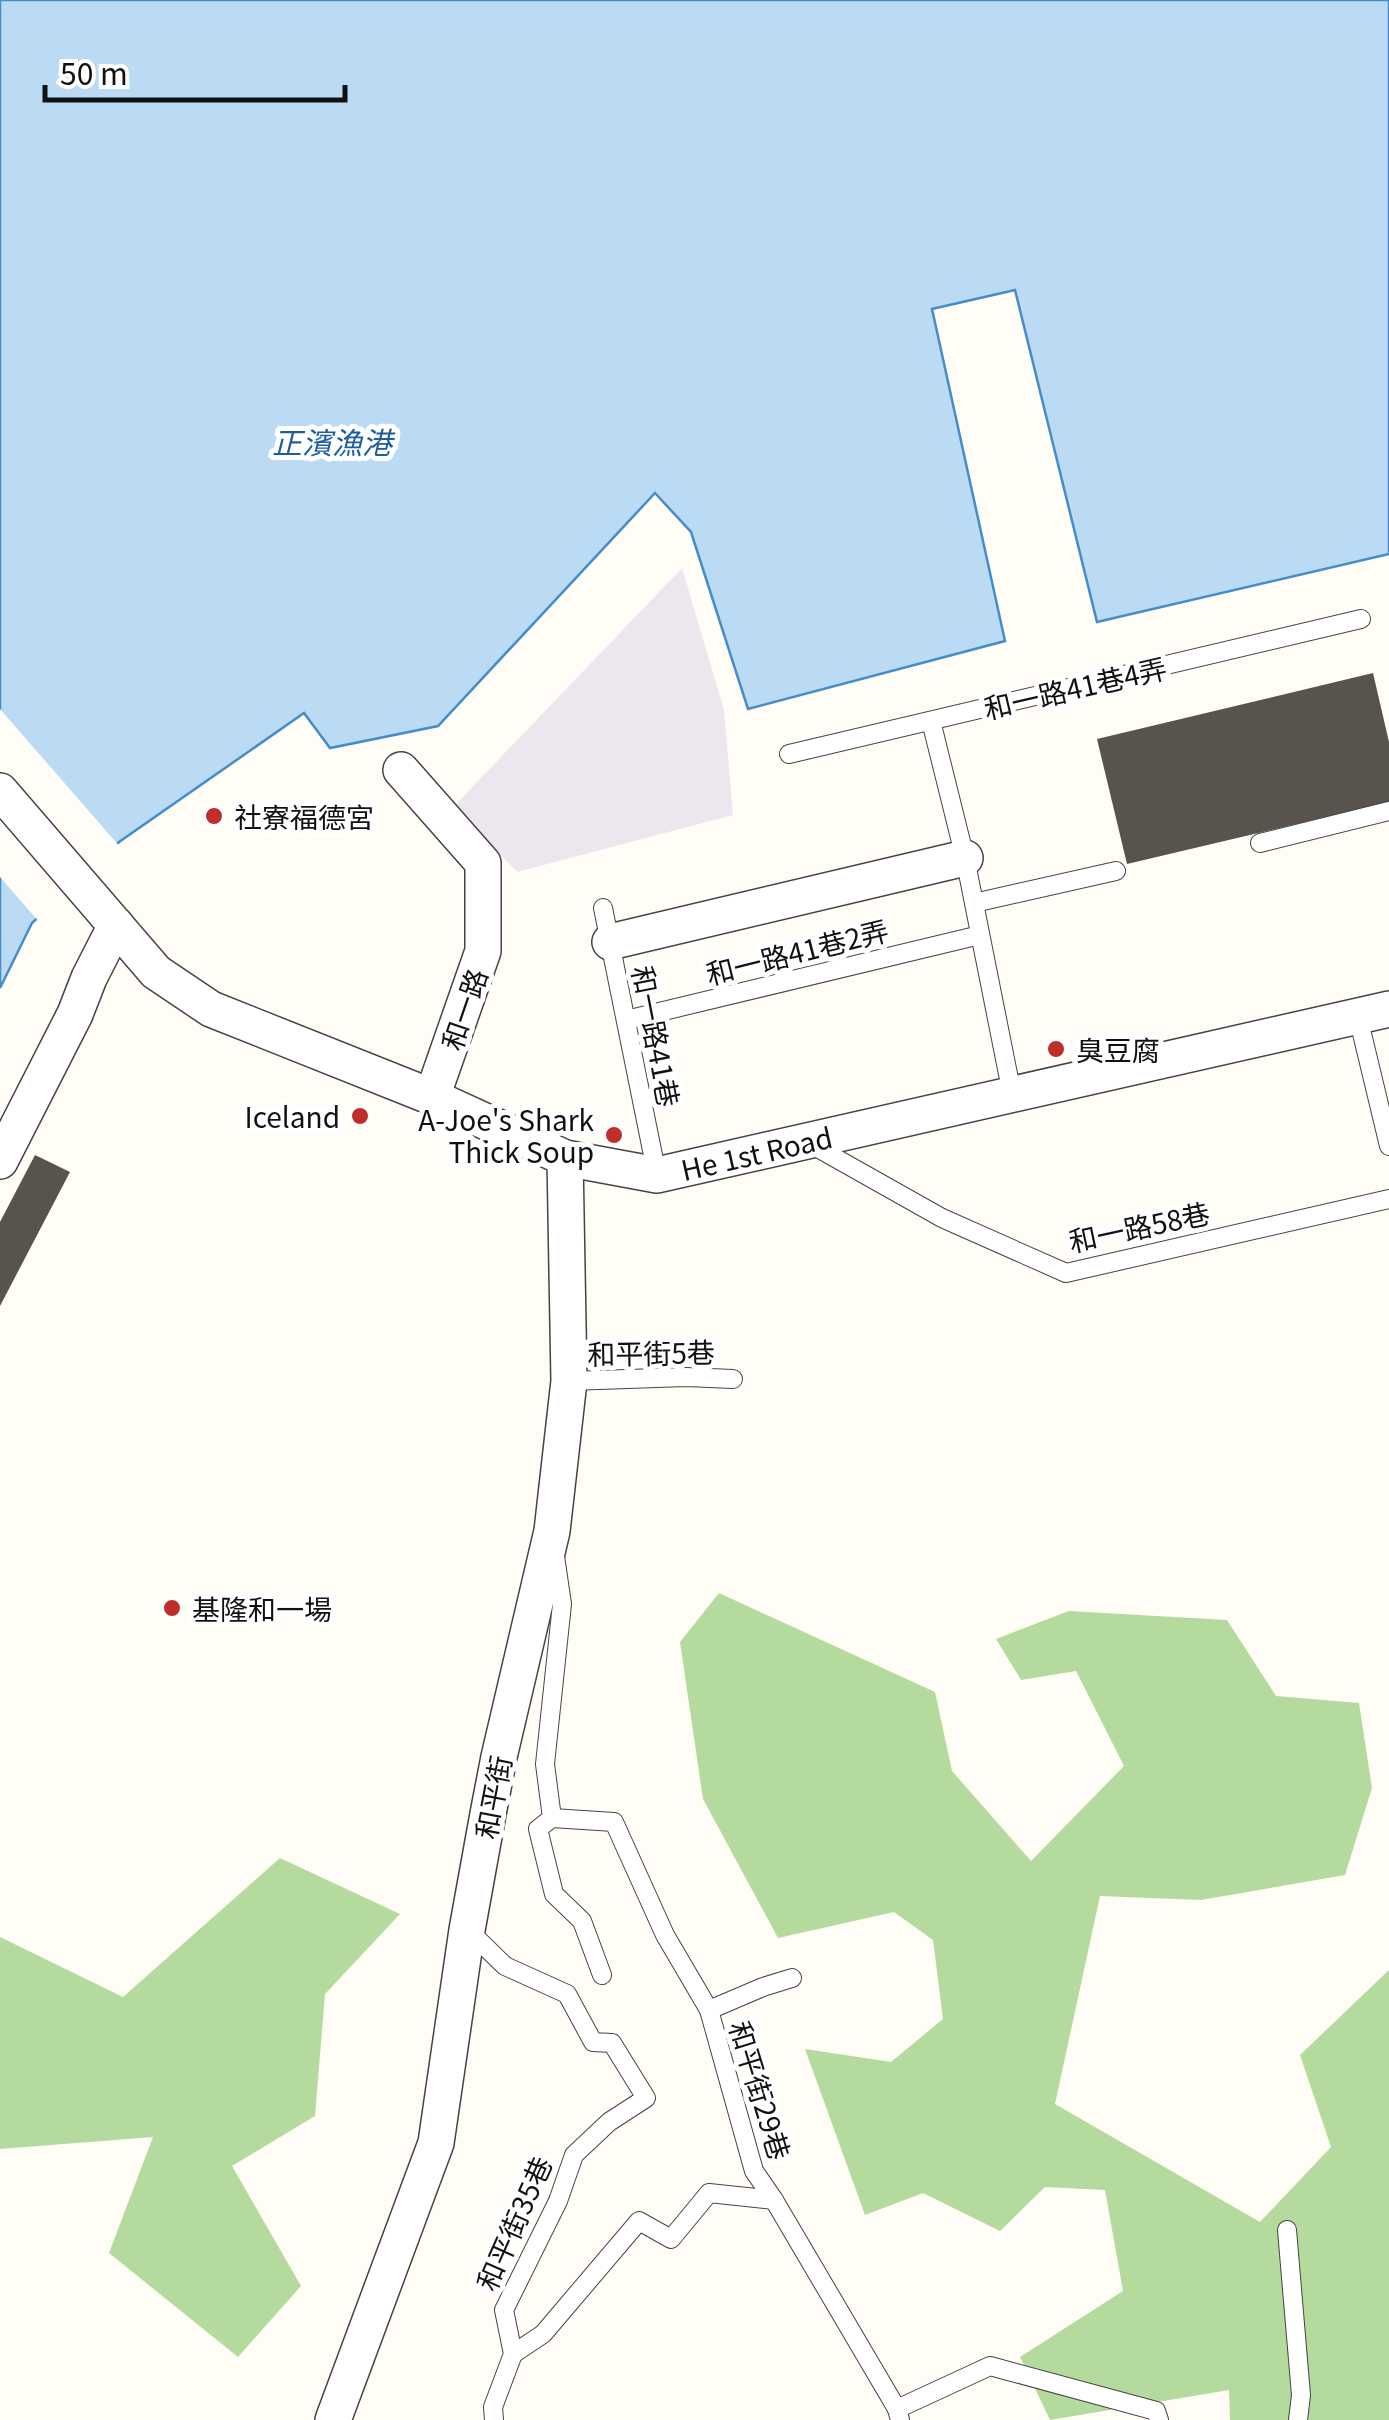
<svg xmlns="http://www.w3.org/2000/svg" width="1389" height="2420" viewBox="0 0 1389 2420" font-family="Georgia,'Noto Sans TC',serif">
<style>
.industrial{fill:#eee6ef}
.forest{fill:#b5da9e}
.water{fill:#bbdbf5;stroke:#448cca;stroke-width:2.5}
.pier{fill:#fffdf5}
.building{fill:#59534d}
.lines{fill:none;stroke-linecap:round;stroke-linejoin:round}
.lane-casing{stroke:#444;stroke-width:20}
.street-casing{stroke:#444;stroke-width:38}
.lane{stroke:#fff;stroke-width:18}
.street{stroke:#fff;stroke-width:35}
.poi-dot{fill:#be2e2c;stroke:#fff;stroke-width:4}
.labels{text-anchor:middle;dominant-baseline:central;stroke-width:10;stroke-linejoin:round;paint-order:stroke}
.street-label{font-size:28px;fill:#111;stroke:#fff}
.poi-label{font-size:28px;fill:#111;stroke:#fff;text-anchor:start}
.water-label{font-size:30px;font-style:italic;fill:#1c5ea1;stroke:#fff}
</style>
<rect width="100%" height="100%" fill="#fffdf5"/>
<!-- industrial -->
<path class="industrial" d="M 682,568 L 724,710 L 733,815 L 517,872 L 454,806 Z"/>
<!-- forest -->
<g class="forest">
<path d="M 719,1593 L 935,1692 L 952,1771 L 1031,1861 L 1124,1766 L 1076,1671 L 1021,1680 L 996,1639 L 1069,1611 L 1227,1620 L 1276,1696 L 1359,1703 L 1372,1788 L 1345,1875 L 1201,1900 L 1100,1896 L 1055,2104 L 1260,2222 L 1331,2147 L 1300,2055 L 1389,1970 L 1389,2420 L 1230,2420 L 1229,2390 L 1050,2420 L 1020,2357 L 1123,2291 L 1105,2190 L 1045,2187 L 1000,2231 L 923,2193 L 865,2215 L 805,2049 L 891,2062 L 943,2019 L 933,1940 L 894,1912 L 778,1938 L 703,1799 L 680,1642 Z"/>
<path d="M 280,1858 L 400,1914 L 325,1994 L 315,2116 L 232,2166 L 301,2286 L 238,2357 L 109,2253 L 153,2137 L 0,2149 L 0,1937 L 123,1997 Z"/>
</g>
<!-- water -->
<path class="water" d="M 0,0 L 1389,0 L 1389,554 L 1097,622 L 1015,290 L 932,309 L 1005,641 L 748,709 L 691,532 L 655,493 L 438,726 L 330,748 L 304,713 L 119,842 L 32,923 L 0,988 Z"/>
<!-- pier -->
<path class="pier" d="M 0,709 L 121,848 L 40,923 L 0,877 Z"/>
<!-- building -->
<g class="building">
<path d="M 1373,673 L 1389,742 L 1389,802 L 1127,864 L 1097,739 Z"/>
<path d="M 35,1155 L 70,1172 L 0,1306 L 0,1222 Z"/>
</g>
<g class="lines">
<defs>
<g id="lane">
<path d="M 931,721 L 965,858 L 1012,1094"/>
<path d="M 789,754 L 1361,619"/>
<path d="M 1260,843 L 1389,811"/>
<path d="M 974,903 L 1116,871"/>
<path d="M 603,908 L 657,1175"/>
<path d="M 1358,1017 L 1389,1146"/>
<path d="M 626,1020 L 980,935"/>
<path d="M 807,1142 L 942,1218 L 1066,1273 L 1389,1199"/>
<path d="M 569,1381 L 686,1377 L 733,1379"/>
<path d="M 555,1556 L 562,1604 L 545,1764 L 552,1818 L 538,1829 L 554,1894 L 582,1921 L 602,1975"/>
<path d="M 552,1818 L 614,1822 L 665,1935 L 709,2010 L 754,2171 L 774,2200 L 897,2409 L 900,2420"/>
<path d="M 468,1930 L 505,1966 L 567,1994 L 593,2042 L 612,2043 L 646,2098 L 609,2122 L 574,2155 L 558,2201 L 504,2310 L 513,2354 L 493,2407 L 494,2420"/>
<path d="M 709,2010 L 763,1987 L 792,1978"/>
<path d="M 1287,2230 L 1301,2395 L 1298,2420"/>
<path d="M 513,2354 L 543,2334 L 639,2221 L 671,2239 L 709,2193 L 774,2200"/>
<path d="M 897,2409 L 990,2366 L 1156,2411 L 1159,2420"/>
</g>
<g id="street">
<path d="M 401,770 L 483,863 L 483,951 L 432,1097"/>
<path id="s1" d="M 0,791 L 156,972 L 211,1009 L 432,1097 L 565,1158 L 657,1175 L 1389,1009"/>
<path d="M 610,942 L 965,858"/>
<path d="M 0,1161 L 75,1014 L 89,978 L 116,925"/>
<path d="M 333,2420 L 436,2143 L 467,1930 L 488,1814 L 499,1757 L 552,1531 L 569,1381 L 565,1158"/>
</g>
</defs>
<!-- lane casing -->
<use href="#lane" class="lane-casing"/>
<!-- street casing -->
<use href="#street" class="street-casing"/>
<!-- lane -->
<use href="#lane" class="lane"/>
<!-- street -->
<use href="#street" class="street"/>
</g>
<!-- markers -->
<g class="poi-dot">
<circle cx="214" cy="816" r="10"/>
<circle cx="1056" cy="1049" r="10"/>
<circle cx="360" cy="1116" r="10"/>
<circle cx="614" cy="1135" r="10"/>
<circle cx="172" cy="1608" r="10"/>
</g>
<g class="labels">
<!-- street labels -->
<g class="street-label">
<text transform="translate(1075 687) rotate(-13)">和一路41巷4弄</text>
<text transform="translate(797 951) rotate(-14)">和一路41巷2弄</text>
<text transform="translate(463 1009) rotate(-71)">和一路</text>
<text transform="translate(657 1036) rotate(79)">和一路41巷</text>
<text stroke="none"><textPath href="#s1" startOffset="885">He 1st Road</textPath></text>
<text transform="translate(1139 1226) rotate(-12)">和一路58巷</text>
<text transform="translate(651 1352) rotate(-1)">和平街5巷</text>
<text transform="translate(492 1797) rotate(-79)">和平街</text>
<text transform="translate(761 2090) rotate(73)">和平街29巷</text>
<text transform="translate(513 2223) rotate(-66)">和平街35巷</text>
</g>
<!-- poi labels -->
<g class="poi-label">
<text x="234" y="816">社寮福德宮</text>
<text x="1076" y="1049">臭豆腐</text>
<text x="340" y="1116" text-anchor="end">Iceland</text>
<text x="594" y="1119" text-anchor="end">A-Joe's Shark<tspan x="594" dy="32">Thick Soup</tspan></text>
<text x="192" y="1608">基隆和一場</text>
</g>
<!-- water labels -->
<g class="water-label">
<text x="332" y="441">正濱漁港</text>
</g>
</g>
<!-- scale -->
<path d="M45 85v15h300v-15" fill="none" stroke="#111111" stroke-width="5"/>
<text x="60" y="85" font-size="30" fill="#111111" stroke="#ffffff" stroke-width="8" paint-order="stroke">50 m</text>
</svg>
